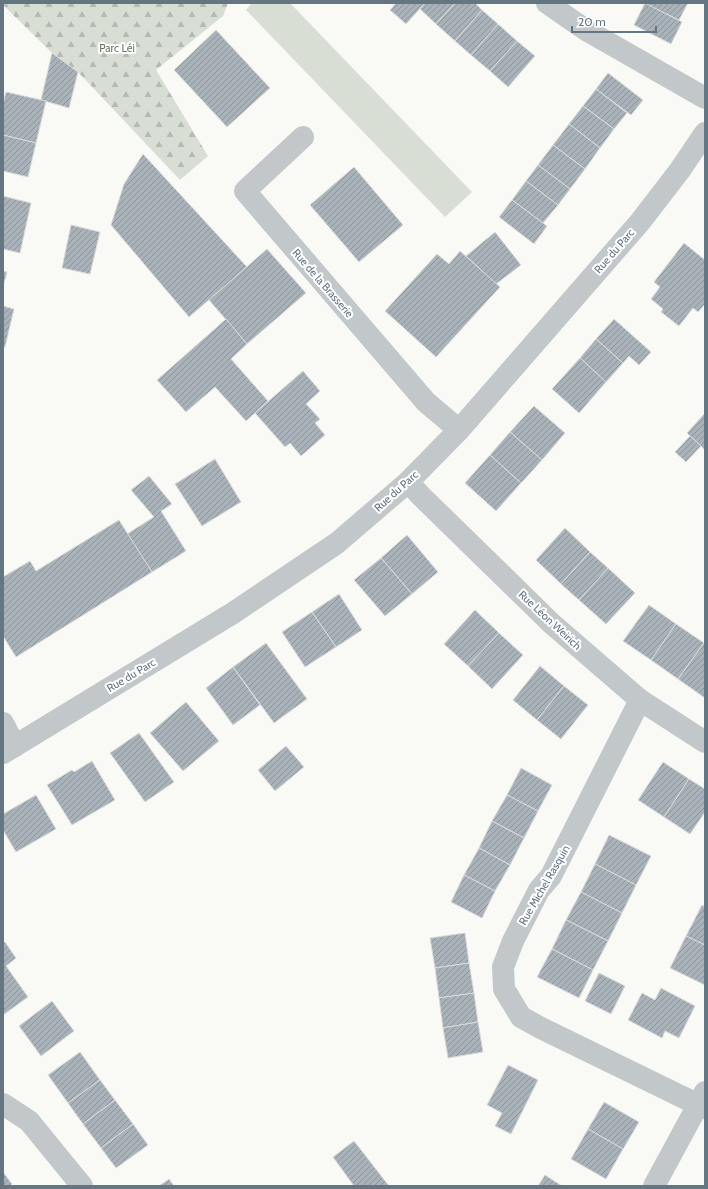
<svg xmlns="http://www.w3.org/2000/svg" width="708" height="1189" viewBox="0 0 708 1189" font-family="Cabin,sans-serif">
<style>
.forest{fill:url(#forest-firs)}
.garden{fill:#d9ded5}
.building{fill:url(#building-hatch);stroke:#dbdbd9}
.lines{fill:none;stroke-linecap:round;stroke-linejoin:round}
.minor{stroke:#c2c7ca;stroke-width:22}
.labels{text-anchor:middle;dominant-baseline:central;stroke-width:4;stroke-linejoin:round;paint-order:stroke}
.park-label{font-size:11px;fill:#687963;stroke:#fff}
.street-label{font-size:11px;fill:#647681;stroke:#fff}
</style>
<defs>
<pattern id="forest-firs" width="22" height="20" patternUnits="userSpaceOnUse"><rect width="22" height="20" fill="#d9ded5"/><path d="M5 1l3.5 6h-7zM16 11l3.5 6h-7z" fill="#b4b9b2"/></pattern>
<pattern id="building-hatch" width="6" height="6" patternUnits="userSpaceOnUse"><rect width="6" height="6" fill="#a9b2b8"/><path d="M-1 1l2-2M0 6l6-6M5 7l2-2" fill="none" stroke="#8d959b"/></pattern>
</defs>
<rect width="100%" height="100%" fill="#f9f9f6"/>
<!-- forest -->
<path class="forest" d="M 5,3 L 228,3 L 223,16 L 156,70 L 208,156 L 180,180 L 78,72 L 52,53 L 4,6 Z"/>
<!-- garden -->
<path class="garden" d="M 252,3 L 290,3 L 472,192 L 445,217 L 246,10 Z"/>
<!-- building -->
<g class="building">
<path d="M 396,3 L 425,3 L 406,24 L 390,10 Z"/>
<path d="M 425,3 L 455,3 L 436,24 L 420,9 Z"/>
<path d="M 455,3 L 475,3 L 482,10 L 455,41 L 436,24 Z"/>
<path d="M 644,3 L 688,3 L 679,20 Z"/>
<path d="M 645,3 L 682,22 L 671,44 L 634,25 Z"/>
<path d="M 482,10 L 498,24 L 471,55 L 455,41 Z"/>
<path d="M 498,24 L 517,41 L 490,71 L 471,55 Z"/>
<path d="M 216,30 L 270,88 L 227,127 L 174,70 Z"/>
<path d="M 517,41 L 535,56 L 508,87 L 490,71 Z"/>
<path d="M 52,53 L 78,72 L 69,108 L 41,100 Z"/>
<path d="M 608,73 L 643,100 L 631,115 L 596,89 Z"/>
<path d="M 596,89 L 627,113 L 614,129 L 583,106 Z"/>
<path d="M 6,92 L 46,101 L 36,143 L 3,135 L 3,104 Z"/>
<path d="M 583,106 L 614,129 L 600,148 L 569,124 Z"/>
<path d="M 569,124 L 600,148 L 585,169 L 553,145 Z"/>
<path d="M 3,135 L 36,143 L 28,177 L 3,171 Z"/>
<path d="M 553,145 L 585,169 L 570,189 L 538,165 Z"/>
<path d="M 143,154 L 247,267 L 189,317 L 111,225 L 124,184 Z"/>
<path d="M 538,165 L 570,189 L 558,205 L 526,181 Z"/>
<path d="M 354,167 L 403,225 L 359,262 L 310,205 Z"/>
<path d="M 526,181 L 558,205 L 543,223 L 512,200 Z"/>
<path d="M 3,196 L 31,203 L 20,253 L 3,249 Z"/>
<path d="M 512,200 L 547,226 L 534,244 L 499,217 Z"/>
<path d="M 71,225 L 100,232 L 90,274 L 62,268 Z"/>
<path d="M 495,232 L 521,265 L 496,284 L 466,256 Z"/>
<path d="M 684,243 L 705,260 L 705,304 L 698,312 L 693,308 L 679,326 L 661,312 L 663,309 L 651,299 L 660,287 L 654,282 Z"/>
<path d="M 267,249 L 306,293 L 247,344 L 209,300 Z"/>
<path d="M 460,251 L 500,287 L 436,357 L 385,311 L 437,254 L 449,264 Z"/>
<path d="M 3,271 L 7,272 L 3,287 Z"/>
<path d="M 3,306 L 14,309 L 5,347 L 3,346 Z"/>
<path d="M 226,319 L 247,344 L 231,359 L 268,401 L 246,421 L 215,387 L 186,412 L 157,380 Z"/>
<path d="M 614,319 L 651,352 L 639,365 L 629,356 L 623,363 L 596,339 Z"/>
<path d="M 596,339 L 623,363 L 606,382 L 580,358 Z"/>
<path d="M 580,358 L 606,382 L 579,413 L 552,389 Z"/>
<path d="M 303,371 L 320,391 L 306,404 L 320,419 L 315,423 L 325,435 L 301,456 L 290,443 L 285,447 L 255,413 Z"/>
<path d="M 534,406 L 565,433 L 542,460 L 510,432 Z"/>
<path d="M 705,413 L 705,450 L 687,433 Z"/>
<path d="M 510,432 L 542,460 L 521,483 L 490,455 Z"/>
<path d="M 690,436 L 701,446 L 686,462 L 675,452 Z"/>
<path d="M 490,455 L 521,483 L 496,511 L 465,483 Z"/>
<path d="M 215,459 L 241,502 L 202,526 L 175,484 Z"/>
<path d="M 149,476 L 172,504 L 161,511 L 186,551 L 152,572 L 127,534 L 154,517 L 131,490 Z"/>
<path d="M 119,520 L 152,572 L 16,657 L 3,636 L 3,577 L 30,561 L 36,571 Z"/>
<path d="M 565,528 L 590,552 L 561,584 L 536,560 Z"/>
<path d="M 407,535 L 438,572 L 412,594 L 381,558 Z"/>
<path d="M 590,552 L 608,568 L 579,600 L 561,584 Z"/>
<path d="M 381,558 L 412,594 L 385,616 L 354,580 Z"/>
<path d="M 608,568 L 635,593 L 606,624 L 579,600 Z"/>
<path d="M 339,594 L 362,630 L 336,647 L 312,612 Z"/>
<path d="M 649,605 L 676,624 L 651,660 L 623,641 Z"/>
<path d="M 475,610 L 499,633 L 468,666 L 444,644 Z"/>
<path d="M 312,612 L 336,647 L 305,667 L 282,632 Z"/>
<path d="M 676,624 L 704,643 L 678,679 L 651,660 Z"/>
<path d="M 499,633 L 523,655 L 492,689 L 468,666 Z"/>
<path d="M 266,643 L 307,699 L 274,723 L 233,667 Z"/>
<path d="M 704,643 L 705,644 L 705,698 L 678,679 Z"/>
<path d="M 540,666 L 564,686 L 537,720 L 513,700 Z"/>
<path d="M 233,667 L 260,705 L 233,725 L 206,688 Z"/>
<path d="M 564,686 L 588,705 L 561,739 L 537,720 Z"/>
<path d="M 186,702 L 219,741 L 183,771 L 150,733 Z"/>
<path d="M 139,733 L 174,782 L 145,802 L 110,753 Z"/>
<path d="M 286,746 L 304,767 L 275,791 L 258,770 Z"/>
<path d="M 92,761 L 115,800 L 72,825 L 47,785 L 72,770 L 74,772 Z"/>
<path d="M 663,762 L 689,779 L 664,817 L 638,800 Z"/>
<path d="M 521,768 L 552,785 L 538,811 L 507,795 Z"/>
<path d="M 689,779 L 705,789 L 705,812 L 690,834 L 664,817 Z"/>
<path d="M 36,795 L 56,829 L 16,852 L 3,830 L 3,814 Z"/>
<path d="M 507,795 L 538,811 L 524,838 L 492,821 Z"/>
<path d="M 492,821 L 524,838 L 510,865 L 479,848 Z"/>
<path d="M 609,835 L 651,856 L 636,885 L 595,864 Z"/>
<path d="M 479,848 L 510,865 L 495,891 L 464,875 Z"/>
<path d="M 595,864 L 636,885 L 622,913 L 581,892 Z"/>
<path d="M 464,875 L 495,891 L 482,918 L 451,902 Z"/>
<path d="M 581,892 L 622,913 L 608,941 L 566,920 Z"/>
<path d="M 702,905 L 705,907 L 705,945 L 686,936 Z"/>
<path d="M 566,920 L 608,941 L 593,970 L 552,949 Z"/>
<path d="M 465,933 L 469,963 L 435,968 L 430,938 Z"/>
<path d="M 686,936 L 705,945 L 705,985 L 670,968 Z"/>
<path d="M 5,942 L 16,958 L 6,966 L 28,997 L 3,1015 L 3,943 Z"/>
<path d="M 552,949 L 593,970 L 579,998 L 537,977 Z"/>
<path d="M 469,963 L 474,993 L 439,998 L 435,968 Z"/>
<path d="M 599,973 L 625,986 L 611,1014 L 585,1001 Z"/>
<path d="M 661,988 L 695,1006 L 679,1038 L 665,1031 L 662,1038 L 628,1020 L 642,993 L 655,1000 Z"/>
<path d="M 474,993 L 478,1022 L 443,1028 L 439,998 Z"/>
<path d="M 52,1001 L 74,1031 L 41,1056 L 19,1026 Z"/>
<path d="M 478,1022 L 483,1052 L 448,1058 L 443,1028 Z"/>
<path d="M 80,1052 L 100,1080 L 68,1103 L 48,1075 Z"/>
<path d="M 508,1065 L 538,1080 L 511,1134 L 495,1126 L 502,1113 L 487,1105 Z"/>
<path d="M 100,1080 L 115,1100 L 83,1124 L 68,1103 Z"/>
<path d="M 115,1100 L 133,1124 L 101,1148 L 83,1124 Z"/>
<path d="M 604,1102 L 639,1122 L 623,1149 L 588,1129 Z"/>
<path d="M 133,1124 L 148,1145 L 116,1168 L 101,1148 Z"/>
<path d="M 588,1129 L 623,1149 L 606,1179 L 571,1159 Z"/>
<path d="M 354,1141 L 389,1186 L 354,1186 L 333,1157 Z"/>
<path d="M 3,1172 L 12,1184 L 10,1186 L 3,1186 Z"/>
<path d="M 545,1175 L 562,1186 L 538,1186 Z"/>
<path d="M 169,1179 L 174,1186 L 159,1186 Z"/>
</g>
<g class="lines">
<!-- minor -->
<g class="minor">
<path d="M 547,3 L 586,30 L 705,98"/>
<path d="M 303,137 L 245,191 L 426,402 L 459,430"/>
<path d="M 408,482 L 421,496 L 551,623 L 640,700 L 705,742"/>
<path d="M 640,700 L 551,876 L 539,890 L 513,941 L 503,967 L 504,989 L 521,1017 L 541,1028 L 705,1108"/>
<path d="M 3,723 L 15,746"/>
<path d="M 3,753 L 233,613 L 337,543 L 408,482 L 459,430 L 640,222 L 680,170 L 705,133"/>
<path d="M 3,1104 L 29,1121 L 82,1186"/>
<path d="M 654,1186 L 705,1092"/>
</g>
</g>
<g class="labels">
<!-- park labels -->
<g class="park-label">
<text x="117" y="48">Parc Léi</text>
</g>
<!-- street labels -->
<g class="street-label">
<text transform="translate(614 251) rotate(-49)">Rue du Parc</text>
<text transform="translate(323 283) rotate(49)">Rue de la Brasserie</text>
<text transform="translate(396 491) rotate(-42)">Rue du Parc</text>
<text transform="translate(550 620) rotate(43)">Rue Léon Weirich</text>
<text transform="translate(131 675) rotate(-31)">Rue du Parc</text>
<text transform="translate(544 885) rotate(-60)">Rue Michel Rasquin</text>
</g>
</g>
<!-- border -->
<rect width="708" height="1189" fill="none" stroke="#647681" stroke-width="8"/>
<!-- scale -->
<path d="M572 26v6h84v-6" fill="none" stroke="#647681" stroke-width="2"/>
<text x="578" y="26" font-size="12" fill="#647681" stroke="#ffffff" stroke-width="3" paint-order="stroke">20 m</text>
</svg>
